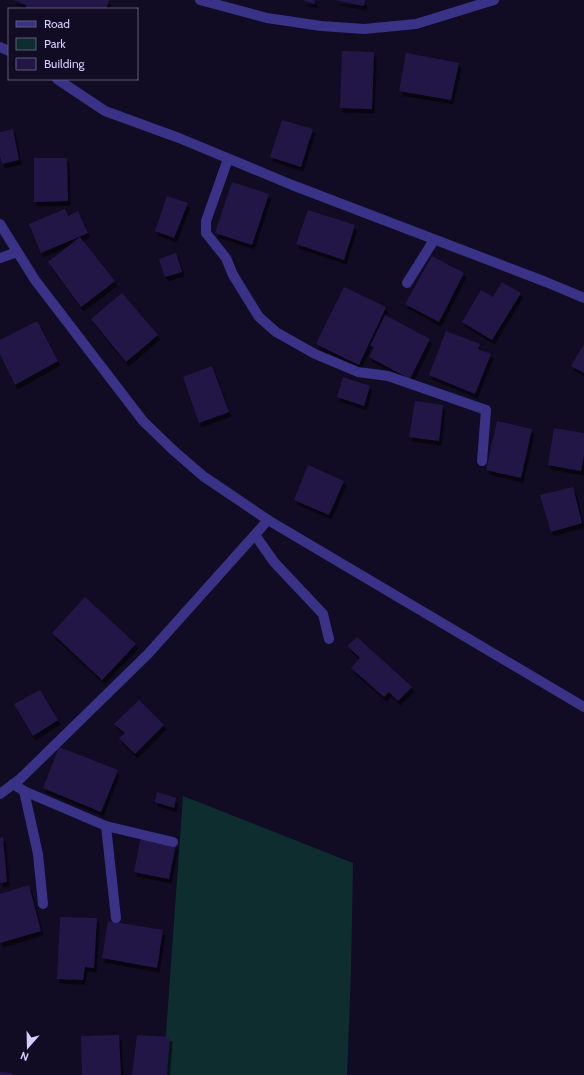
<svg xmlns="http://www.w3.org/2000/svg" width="584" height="1075" viewBox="0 0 584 1075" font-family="Cabin,sans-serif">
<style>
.green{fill:#0e2d2e}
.building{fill:#221646;filter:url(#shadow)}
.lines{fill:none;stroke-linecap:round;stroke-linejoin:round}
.minor{stroke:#393286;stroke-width:10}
.tertiary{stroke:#393286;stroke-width:10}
</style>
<defs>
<filter id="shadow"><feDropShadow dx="2.5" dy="4.5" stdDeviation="0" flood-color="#0009"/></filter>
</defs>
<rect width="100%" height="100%" fill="#110c23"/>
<!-- green -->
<path class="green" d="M 183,796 L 353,863 L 351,972 L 347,1075 L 163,1075 Z"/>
<!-- building -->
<g class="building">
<path d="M 13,0 L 109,0 L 106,9 L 25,9 L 26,5 Z"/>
<path d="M 302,0 L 315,0 L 314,4 Z"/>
<path d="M 334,0 L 365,0 L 364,6 Z"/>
<path d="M 342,51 L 374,52 L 372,109 L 340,108 Z"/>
<path d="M 406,53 L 459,63 L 451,100 L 399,91 Z"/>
<path d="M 282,120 L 313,129 L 301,167 L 270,157 Z"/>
<path d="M 13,129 L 19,160 L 2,164 L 0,156 L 0,132 Z"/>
<path d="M 34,158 L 67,158 L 68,201 L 34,202 Z"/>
<path d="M 232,182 L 269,194 L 252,245 L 215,233 Z"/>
<path d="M 167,196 L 188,203 L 174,238 L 155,231 Z"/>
<path d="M 65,209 L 68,216 L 78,211 L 88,233 L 41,253 L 29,224 Z"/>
<path d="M 308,210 L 355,225 L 344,260 L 296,244 Z"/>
<path d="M 80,237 L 115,281 L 81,307 L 48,262 Z"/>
<path d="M 176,253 L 182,272 L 165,277 L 159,259 Z"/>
<path d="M 432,256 L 464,273 L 439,322 L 405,304 Z"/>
<path d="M 502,282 L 521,293 L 492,340 L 462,322 L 481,290 L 493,297 Z"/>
<path d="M 344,287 L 386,307 L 359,365 L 316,344 Z"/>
<path d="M 122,293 L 158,335 L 126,362 L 91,319 Z"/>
<path d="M 385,315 L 430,339 L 410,379 L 369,357 L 374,347 L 370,346 Z"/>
<path d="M 37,321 L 58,361 L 15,385 L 0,354 L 0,340 Z"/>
<path d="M 446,331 L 480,344 L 478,349 L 491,354 L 475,394 L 429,375 Z"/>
<path d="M 584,344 L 584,373 L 571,366 Z"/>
<path d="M 212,366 L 229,412 L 199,423 L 183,377 Z"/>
<path d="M 343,377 L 370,386 L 364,406 L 337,397 Z"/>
<path d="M 415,401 L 443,405 L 439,441 L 409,437 Z"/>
<path d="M 497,421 L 532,429 L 521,478 L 486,470 Z"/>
<path d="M 554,428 L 584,433 L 584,455 L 581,471 L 548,465 Z"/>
<path d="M 308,465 L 344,481 L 329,515 L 294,500 Z"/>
<path d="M 573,487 L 582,523 L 551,532 L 540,495 Z"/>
<path d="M 85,597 L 136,644 L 102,680 L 52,633 Z"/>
<path d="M 357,637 L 412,687 L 398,701 L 389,692 L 384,697 L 351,668 L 360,658 L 347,646 Z"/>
<path d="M 40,690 L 58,720 L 33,736 L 14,704 Z"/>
<path d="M 139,700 L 164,725 L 135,754 L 119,738 L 125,733 L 114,724 Z"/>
<path d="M 59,747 L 118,770 L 101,812 L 43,788 Z"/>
<path d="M 157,792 L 176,798 L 174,808 L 155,802 Z"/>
<path d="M 3,837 L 7,882 L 0,883 L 0,838 Z"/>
<path d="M 141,837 L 176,845 L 169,879 L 134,872 Z"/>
<path d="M 29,885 L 41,931 L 0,943 L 0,894 Z"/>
<path d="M 60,917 L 97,918 L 94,968 L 85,967 L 83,980 L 57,979 Z"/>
<path d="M 108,921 L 163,930 L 157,968 L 102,958 Z"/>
<path d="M 119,1035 L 121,1075 L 82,1075 L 81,1036 Z"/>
<path d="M 137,1035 L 170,1037 L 167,1075 L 132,1075 Z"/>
<path d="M 0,1072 L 12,1073 L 12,1075 L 0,1075 Z"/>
</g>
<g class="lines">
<!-- minor -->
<g class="minor">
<path d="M 0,47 L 9,51"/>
<path d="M 57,79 L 105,111 L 179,138 L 292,185 L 546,282 L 584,298"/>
<path d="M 228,159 L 206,221 L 206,233 L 226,258 L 233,275 L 259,317 L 276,332 L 315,354 L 358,372 L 388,376 L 486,410 L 482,461"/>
<path d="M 0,258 L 17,252"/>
<path d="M 407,283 L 434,240"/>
<path d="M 255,535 L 274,562 L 323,614 L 329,639"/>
<path d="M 13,784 L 24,791 L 106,826 L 173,842"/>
<path d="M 24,791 L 38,854 L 43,904"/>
<path d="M 0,794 L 20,779 L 148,654 L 268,520"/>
<path d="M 106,826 L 116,918"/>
</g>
<!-- tertiary -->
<g class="tertiary">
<path d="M 200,0 L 267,18 L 321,26 L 364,29 L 416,24 L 494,0"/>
<path d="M 0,224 L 35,280 L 143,421 L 173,450 L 203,476 L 268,520 L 584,707"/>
</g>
</g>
<!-- legend -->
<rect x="8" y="8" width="130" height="72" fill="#110c23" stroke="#5f5a7b"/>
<rect x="16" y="21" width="20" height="6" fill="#393286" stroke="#5f5a7b"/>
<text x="44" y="28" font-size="12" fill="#d5ceff">Road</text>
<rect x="16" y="38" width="20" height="12" fill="#0e2d2e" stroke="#5f5a7b"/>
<text x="44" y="48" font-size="12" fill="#d5ceff">Park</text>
<rect x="16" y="58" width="20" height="12" fill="#221646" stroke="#5f5a7b"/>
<text x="44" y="68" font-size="12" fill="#d5ceff">Building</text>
<!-- north arrow -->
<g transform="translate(28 1047) rotate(200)" stroke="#110c23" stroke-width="3" paint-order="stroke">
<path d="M0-3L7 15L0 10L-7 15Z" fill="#d5ceff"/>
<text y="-6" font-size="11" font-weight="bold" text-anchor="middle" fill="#d5ceff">N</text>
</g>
</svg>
